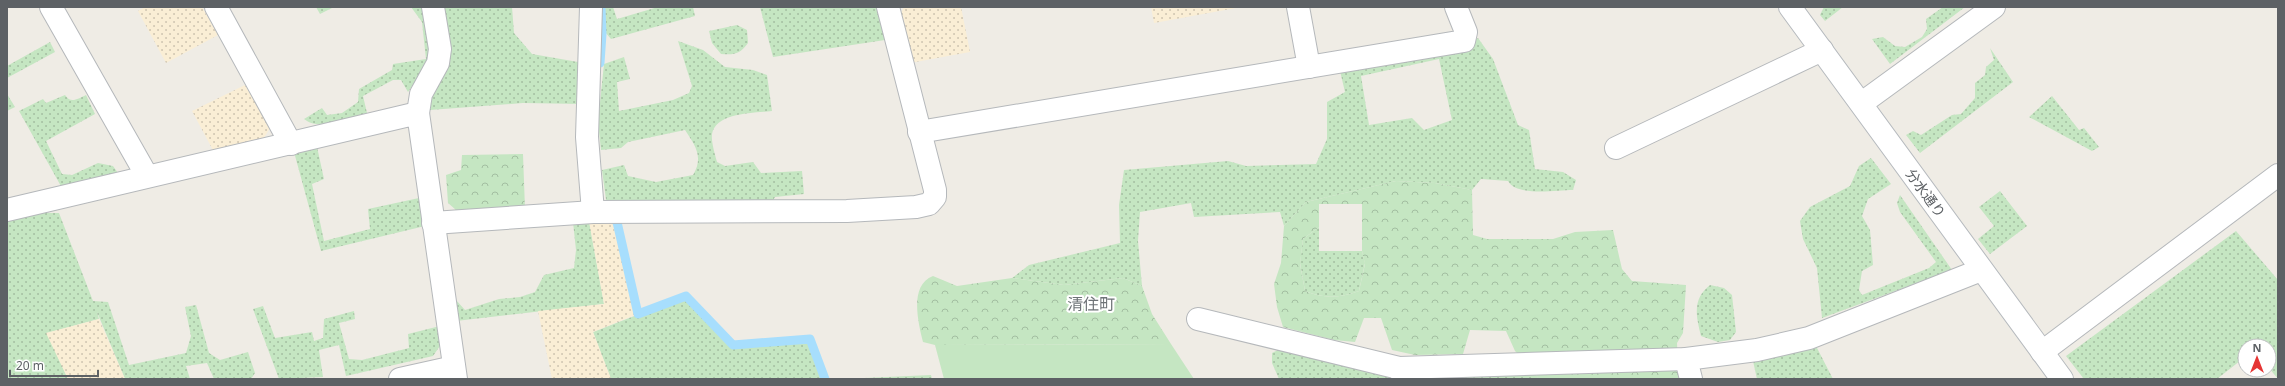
<svg xmlns="http://www.w3.org/2000/svg" width="2285" height="386" viewBox="0 0 2285 386" font-family="'Noto Sans','Noto Sans JP',sans-serif">
<style>
.green{fill:url(#green-dots);fill-rule:evenodd}
.forest{fill:url(#forest-crowns);fill-rule:evenodd}
.sand{fill:url(#sand-dots)}
.pitch{fill:#c5e6c2}
.lines{fill:none;stroke-linecap:round;stroke-linejoin:round}
.stream{stroke:#a7defd;stroke-width:9}
.street-casing{stroke:#b5b8bb;stroke-width:24}
.secondary-casing{stroke:#b6babe;stroke-width:24}
.street{stroke:#fff;stroke-width:22}
.secondary{stroke:#fff;stroke-width:22}
.labels{text-anchor:middle;dominant-baseline:central;stroke-width:4;stroke-linejoin:round;paint-order:stroke}
.street-label{font-size:14px;fill:#5d6165;stroke:#fff}
.quarter-label{font-size:16px;fill:#6e7377;stroke:#fff}
</style>
<defs>
<pattern id="green-dots" width="8" height="8" patternUnits="userSpaceOnUse"><rect width="8" height="8" fill="#c5e6c2"/><path d="M2 2h.1M6 6h.1" fill="none" stroke="#a3bea1" stroke-width="1.8" stroke-linecap="round"/></pattern>
<pattern id="forest-crowns" width="20" height="18" patternUnits="userSpaceOnUse"><rect width="20" height="18" fill="#c5e6c2"/><path d="M2 6a3 3 0 1 1 6 0M12 15a3 3 0 1 1 6 0" fill="none" stroke="#a3bea1"/></pattern>
<pattern id="sand-dots" width="8" height="8" patternUnits="userSpaceOnUse"><rect width="8" height="8" fill="#faeed5"/><path d="M2 2h.1M6 6h.1" fill="none" stroke="#cec4b0" stroke-width="1.8" stroke-linecap="round"/></pattern>
</defs>
<rect width="100%" height="100%" fill="#efece5"/>
<!-- green -->
<g class="green">
<path d="M 316,7 L 334,7 L 320,14 Z"/>
<path d="M 411,7 L 423,7 L 426,16 L 430,59 L 408,92 L 401,80 L 393,80 L 363,96 L 367,113 C 350,118 320,132 304,119 L 322,108 L 327,115 L 342,113 L 358,102 L 359,89 L 392,70 L 393,64 L 426,59 L 422,22 Z"/>
<path d="M 442,7 L 512,7 L 514,33 L 532,54 L 578,62 L 581,104 L 523,103 L 430,110 L 428,97 Z"/>
<path d="M 604,7 L 613,7 L 617,19 L 658,7 L 693,7 L 695,16 L 611,39 L 605,32 Z"/>
<path d="M 760,7 L 876,7 L 885,40 L 773,57 Z"/>
<path d="M 1824,7 L 1843,7 L 1825,21 L 1820,15 Z"/>
<path d="M 1943,7 L 1965,7 L 1890,64 L 1872,39 L 1883,37 L 1895,46 L 1905,47 L 1922,37 L 1927,29 L 1926,19 Z"/>
<path d="M 737,25 L 747,30 L 748,43 C 740,54 735,55 721,54 L 712,43 L 709,31 Z"/>
<path d="M 1478,38 L 1493,59 L 1518,125 L 1529,130 L 1535,169 L 1563,172 L 1576,180 L 1573,190 C 1556,190 1517,197 1508,181 L 1481,179 L 1472,190 L 1435,183 L 1396,181 L 1306,202 L 1284,226 L 1280,212 L 1194,217 L 1191,203 L 1140,212 L 1138,241 L 1142,286 L 1123,278 L 1064,285 L 1012,278 L 1029,265 L 1120,243 L 1119,205 L 1124,170 L 1228,161 L 1246,166 L 1316,164 L 1327,139 L 1327,102 L 1345,92 L 1340,71 L 1469,44 ZM 1439,59 L 1452,120 L 1424,130 L 1412,118 L 1369,125 L 1361,76 Z"/>
<path d="M 678,41 L 703,50 L 725,67 L 753,70 L 767,75 L 772,111 C 755,113 716,112 712,134 C 711,142 715,154 717,162 L 725,166 L 753,162 L 761,173 L 802,171 L 804,194 L 775,197 L 771,204 L 607,207 L 602,170 L 624,165 L 628,176 L 656,182 L 693,175 C 704,157 695,145 685,130 L 628,142 L 621,148 L 601,150 L 598,122 L 604,64 L 624,57 L 630,79 L 617,82 L 619,111 L 673,100 L 689,93 L 692,86 Z"/>
<path d="M 50,42 L 55,52 L 7,78 L 7,66 Z"/>
<path d="M 1990,48 L 2013,82 L 1920,153 L 1906,135 L 1913,131 L 1921,135 L 1952,115 L 1961,114 L 1975,98 L 1975,83 L 1985,75 L 1986,67 L 1994,60 Z"/>
<path d="M 7,94 L 15,107 L 7,111 Z"/>
<path d="M 65,95 C 71,104 77,99 86,95 L 95,114 L 46,141 L 62,174 L 72,175 L 98,163 L 113,166 L 118,173 L 62,188 L 19,111 L 43,99 L 46,103 Z"/>
<path d="M 2052,96 L 2079,130 L 2084,128 L 2099,147 L 2092,151 L 2029,117 Z"/>
<path d="M 317,147 L 324,179 L 312,184 L 324,241 L 370,229 L 368,209 L 419,198 L 425,226 L 321,251 L 294,152 Z"/>
<path d="M 1871,158 L 1891,184 L 1868,199 L 1862,216 L 1870,230 L 1873,265 L 1862,271 L 1859,290 L 1862,295 L 1929,268 L 1936,262 L 1900,212 L 1897,203 L 1900,195 L 1952,270 L 1822,318 L 1817,268 L 1803,239 L 1800,221 L 1810,207 L 1850,186 L 1859,166 Z"/>
<path d="M 2000,191 L 2027,226 L 1990,254 L 1978,239 L 1994,226 L 1979,207 Z"/>
<path d="M 44,213 L 59,213 L 93,301 L 108,302 L 129,365 L 186,353 L 191,336 L 185,307 L 196,305 L 209,353 L 220,360 L 248,352 L 255,373 L 251,379 L 214,379 L 207,363 L 186,366 L 190,379 L 125,379 L 97,312 L 99,319 L 47,333 L 68,379 L 7,379 L 7,219 Z"/>
<path d="M 589,221 L 604,304 L 456,321 L 456,300 L 465,310 L 499,299 L 520,297 L 535,292 L 544,275 L 574,268 L 576,250 L 573,222 Z"/>
<path d="M 1319,227 L 1319,251 L 1362,251 L 1365,263 L 1359,291 C 1339,298 1325,299 1305,291 L 1300,263 L 1303,239 Z"/>
<path d="M 2236,231 L 2278,280 L 2278,379 L 2269,368 L 2269,346 L 2245,346 L 2245,357 L 2217,379 L 2084,379 L 2066,356 Z"/>
<path d="M 1710,285 L 1724,288 L 1732,295 L 1736,332 L 1730,340 L 1718,342 L 1701,336 C 1696,316 1692,299 1710,285 Z"/>
<path d="M 686,296 L 733,345 L 810,339 L 823,379 L 611,379 L 593,332 Z"/>
<path d="M 263,306 L 275,338 L 312,332 L 314,341 L 323,338 L 324,319 L 354,311 L 355,319 L 339,323 L 349,359 L 362,360 L 409,348 L 408,334 L 440,326 L 442,343 L 433,356 L 346,376 L 339,345 L 319,350 L 323,377 L 279,379 L 253,309 Z"/>
<path d="M 1816,346 L 1833,379 L 1757,379 L 1753,361 Z"/>
<path d="M 1280,349 L 1387,374 L 1390,379 L 1279,379 L 1272,363 L 1272,353 Z"/>
<path d="M 1535,371 L 1538,379 L 1421,379 L 1421,375 Z"/>
<path d="M 931,375 L 932,379 L 854,379 L 864,378 Z"/>
</g>
<!-- forest -->
<g class="forest">
<path d="M 523,154 L 525,209 L 456,210 L 448,203 L 446,175 L 461,170 L 462,155 Z"/>
<path d="M 1396,181 L 1435,183 L 1472,190 L 1473,235 L 1487,239 L 1553,239 L 1575,232 L 1613,230 L 1622,269 L 1632,281 L 1686,285 L 1683,333 L 1677,343 L 1678,365 L 1681,379 L 1538,379 L 1535,371 L 1515,351 L 1506,331 L 1470,330 L 1463,354 L 1415,355 L 1392,350 L 1381,318 L 1364,318 L 1355,342 L 1334,340 L 1283,327 L 1277,307 L 1274,284 L 1281,263 L 1284,226 L 1306,202 ZM 1319,204 L 1362,204 L 1362,251 L 1365,264 L 1359,291 C 1339,298 1325,299 1305,291 L 1300,264 L 1303,239 L 1319,227 Z"/>
<path d="M 933,276 L 957,286 L 1012,278 L 1064,285 L 1123,278 L 1142,286 L 1152,314 L 1171,344 L 935,345 L 923,342 C 918,322 909,285 933,276 Z"/>
</g>
<!-- sand -->
<g class="sand">
<path d="M 145,7 L 202,7 L 218,35 L 166,63 L 138,11 Z"/>
<path d="M 904,7 L 961,7 L 970,52 L 910,63 L 901,13 Z"/>
<path d="M 1151,7 L 1236,7 L 1236,8 L 1154,23 Z"/>
<path d="M 245,85 L 270,128 L 262,141 L 214,152 L 192,111 Z"/>
<path d="M 612,220 L 635,315 L 593,332 L 611,379 L 552,379 L 538,311 L 604,304 L 589,221 Z"/>
<path d="M 99,319 L 125,379 L 68,379 L 46,333 Z"/>
</g>
<!-- pitch -->
<path class="pitch" d="M 1171,344 L 1194,379 L 944,379 L 935,345 Z"/>
<g class="lines">
<!-- stream -->
<g class="stream">
<path d="M 600,63 L 602,34 L 601,8"/>
<path d="M 609,215 L 617,222 L 638,314 L 686,296 L 733,345 L 810,339 L 825,379"/>
</g>
<defs>
<g id="street">
<path d="M 51,7 L 147,176"/>
<path d="M 216,7 L 291,144"/>
<path d="M 591,7 L 587,137 L 593,212"/>
<path d="M 1298,7 L 1309,67"/>
<path d="M 1862,103 L 1994,7"/>
<path d="M 418,113 L 421,94 L 438,63 L 440,49 L 433,7"/>
<path d="M 919,132 L 1464,41 L 1466,32 L 1456,7"/>
<path d="M 1616,148 L 1822,50"/>
<path d="M 7,210 L 418,113 L 456,379"/>
<path d="M 433,223 L 593,212 L 847,211 L 916,207 L 929,204 L 935,197 L 935,190 L 888,7"/>
<path d="M 1198,319 L 1399,368"/>
<path d="M 2042,352 L 2278,175"/>
<path d="M 1686,359 L 1691,379"/>
<path d="M 400,379 L 454,367"/>
<path d="M 1404,379 L 1399,368 L 1686,359 L 1757,350 L 1809,338 L 1981,270"/>
</g>
<path id="secondary" d="M 1790,7 L 2062,379"/>
</defs>
<!-- street casing -->
<use href="#street" class="street-casing"/>
<!-- secondary casing -->
<use href="#secondary" class="secondary-casing"/>
<!-- street -->
<use href="#street" class="street"/>
<!-- secondary -->
<use href="#secondary" class="secondary"/>
</g>
<g class="labels">
<!-- street labels -->
<g class="street-label">
<text transform="translate(1926 193) rotate(54)">分水通り</text>
</g>
<!-- quarter labels -->
<g class="quarter-label">
<text x="1091" y="304">清住町</text>
</g>
</g>
<!-- border -->
<rect width="2285" height="386" fill="none" stroke="#5d6165" stroke-width="16"/>
<!-- north arrow -->
<g transform="translate(2257 358)"><circle r="19" fill="#ffffff" stroke="#bec0c1"/>
<path d="M0-3L7 15L0 10L-7 15Z" fill="#e53534"/>
<text y="-6" font-size="11" font-weight="bold" text-anchor="middle" fill="#5d6165">N</text>
</g>
<!-- scale -->
<path d="M10 370v6h88v-6" fill="none" stroke="#5d6165" stroke-width="2"/>
<text x="16" y="370" font-size="12" fill="#5d6165" stroke="#ffffff" stroke-width="3" paint-order="stroke">20 m</text>
</svg>
